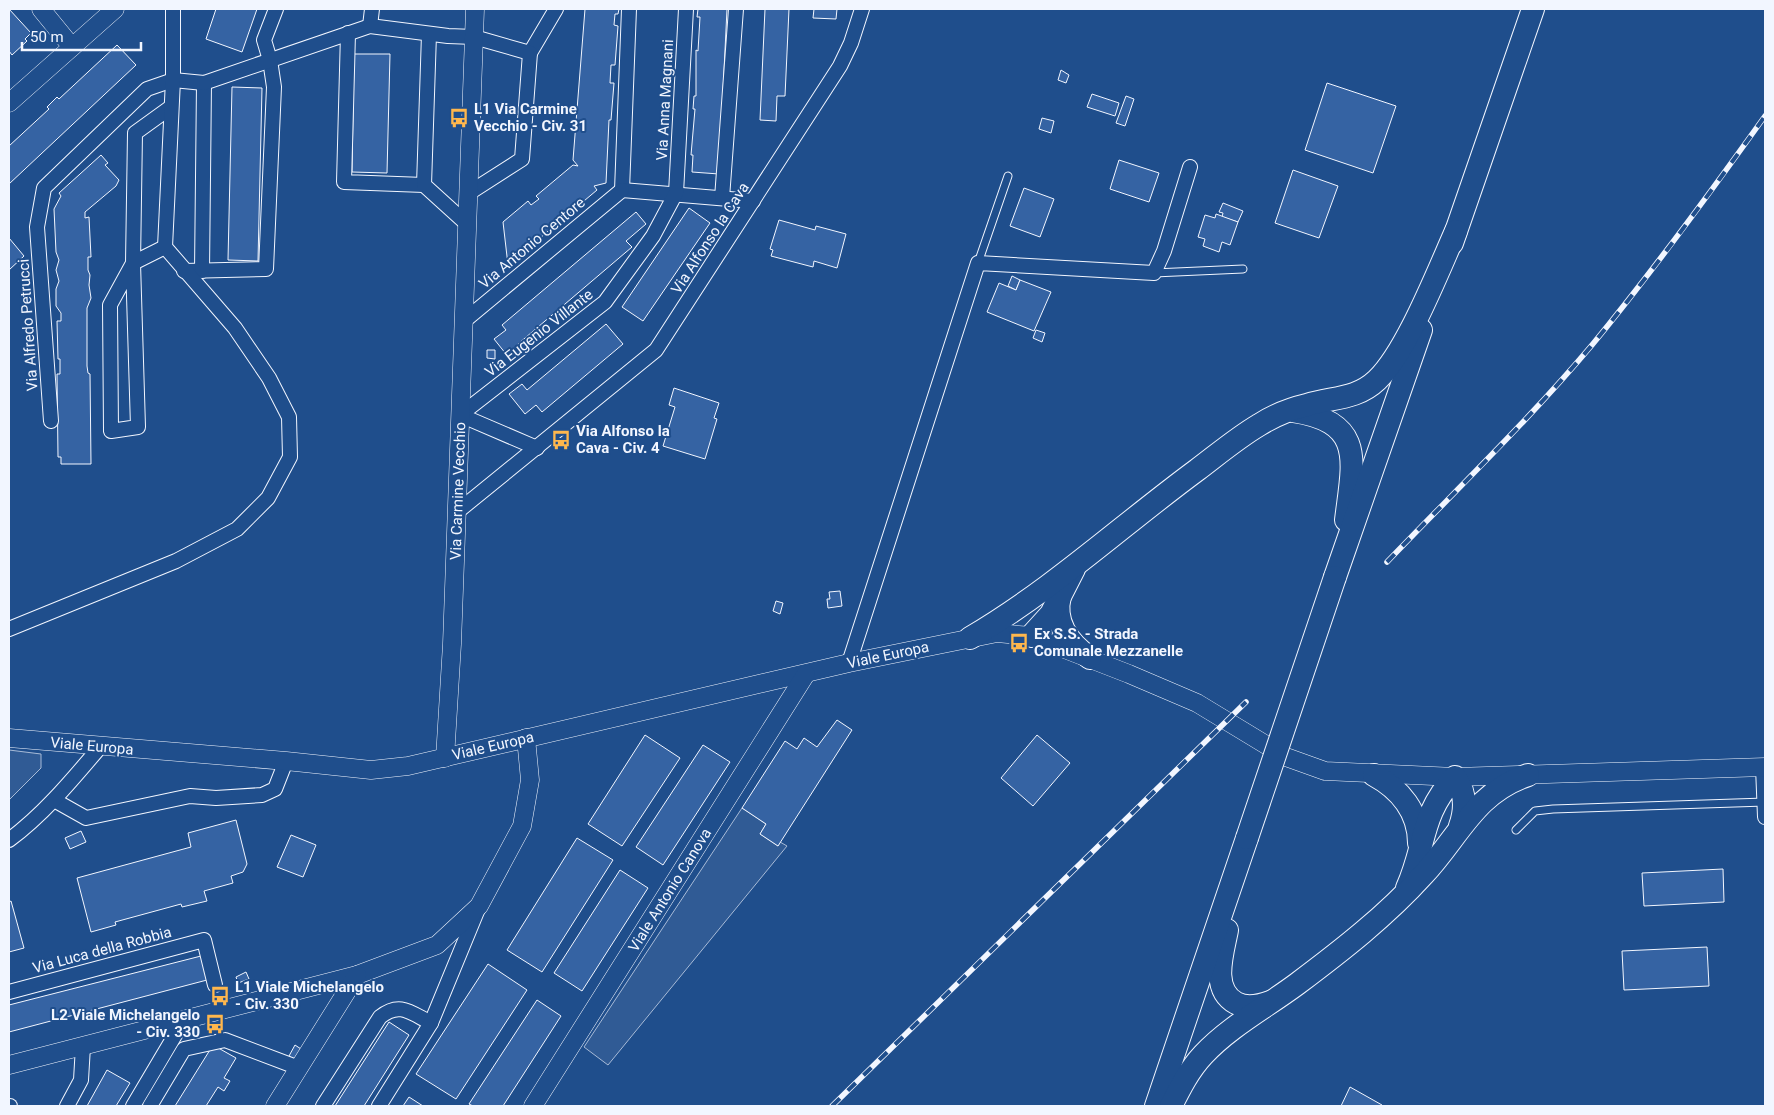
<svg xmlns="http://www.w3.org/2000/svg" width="1774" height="1115" viewBox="0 0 1774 1115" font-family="Roboto,sans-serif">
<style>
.built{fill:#305b95;stroke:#a8bbd7}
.building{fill:#3563a3;stroke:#f2f6ff}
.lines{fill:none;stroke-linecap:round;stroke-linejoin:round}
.service-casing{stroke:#f2f6ff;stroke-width:9}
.minor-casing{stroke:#f2f6ff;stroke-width:16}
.tertiary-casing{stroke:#f2f6ff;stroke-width:19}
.primary-casing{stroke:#f2f6ff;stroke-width:24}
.service{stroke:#1f4e8c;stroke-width:7}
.minor{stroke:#1f4e8c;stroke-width:14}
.tertiary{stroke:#1f4e8c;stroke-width:18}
.primary{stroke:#1f4e8c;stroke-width:22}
.rail-casing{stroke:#f2f6ff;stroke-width:5.5}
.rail{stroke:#1f4e8c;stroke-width:4;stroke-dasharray:11;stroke-linecap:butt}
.primary-bridge-casing{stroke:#f2f6ff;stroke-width:24;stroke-linecap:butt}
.primary-bridge{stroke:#1f4e8c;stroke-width:22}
.labels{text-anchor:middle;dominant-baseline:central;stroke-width:4;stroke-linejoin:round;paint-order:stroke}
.street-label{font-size:15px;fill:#f2f6ff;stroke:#1f4e8c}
.poi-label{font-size:15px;font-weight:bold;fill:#f2f6ff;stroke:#1f4e8c;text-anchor:start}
</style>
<rect width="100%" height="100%" fill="#1f4e8c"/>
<!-- built -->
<g class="built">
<path d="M 9,750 L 41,754 L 41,768 L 9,800 Z"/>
<path d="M 742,808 L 766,824 L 760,834 L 778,846 L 780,842 L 787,846 L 608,1065 L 584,1047 Z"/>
</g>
<!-- building -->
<g class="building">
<path d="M 9,9 L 31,33 L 25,39 L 27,41 L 12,55 L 9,51 Z"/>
<path d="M 216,9 L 257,9 L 242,52 L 206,39 Z"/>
<path d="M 585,9 L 619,9 L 618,14 L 615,14 L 614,25 L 618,26 L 615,65 L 611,65 L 610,83 L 614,83 L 611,120 L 609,120 L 606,183 L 594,186 L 597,190 L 508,265 L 503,222 L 528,201 L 531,205 L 539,199 L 536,196 L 573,165 L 578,166 L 573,160 Z"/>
<path d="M 698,9 L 727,9 L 719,174 L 692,172 L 693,155 L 691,155 L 695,109 L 693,109 L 694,96 L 696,96 L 696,50 L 698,51 L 700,17 L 697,17 Z"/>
<path d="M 765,9 L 789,9 L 785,96 L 777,96 L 776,121 L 760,120 Z"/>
<path d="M 814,9 L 837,9 L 836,19 L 813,18 Z"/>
<path d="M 117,45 L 136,65 L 9,184 L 9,146 L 49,109 L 47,107 L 57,97 L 59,99 Z"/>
<path d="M 354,54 L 390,54 L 387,173 L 352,172 Z"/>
<path d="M 1061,70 L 1069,75 L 1066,83 L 1058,80 Z"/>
<path d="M 1327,83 L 1396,106 L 1373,173 L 1305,150 Z"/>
<path d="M 232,87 L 262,88 L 258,261 L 228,260 Z"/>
<path d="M 1092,94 L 1119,103 L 1115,116 L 1087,107 Z"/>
<path d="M 1126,96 L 1134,99 L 1125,126 L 1116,123 Z"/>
<path d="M 1042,118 L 1054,121 L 1051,133 L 1039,129 Z"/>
<path d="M 101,155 L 108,163 L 105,165 L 119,180 L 116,186 L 85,212 L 85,218 L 89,217 L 91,257 L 88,257 L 88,270 L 90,275 L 89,285 L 91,298 L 87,308 L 87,366 L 88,373 L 90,374 L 91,464 L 61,464 L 61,457 L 58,457 L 57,374 L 60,374 L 60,359 L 58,359 L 57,321 L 61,321 L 61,313 L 56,306 L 56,289 L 59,281 L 56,270 L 59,260 L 56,252 L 54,209 L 61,196 L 59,193 Z"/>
<path d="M 1119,160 L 1159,173 L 1149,202 L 1110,189 Z"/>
<path d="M 1293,170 L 1338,186 L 1319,238 L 1275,223 Z"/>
<path d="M 1024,188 L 1054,199 L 1040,237 L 1010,226 Z"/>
<path d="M 1223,203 L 1243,211 L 1238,222 L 1222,217 L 1223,213 L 1219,212 Z"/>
<path d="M 689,208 L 710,223 L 643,321 L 622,307 Z"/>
<path d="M 636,212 L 646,224 L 626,241 L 632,247 L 518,344 L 522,349 L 510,359 L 494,339 L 506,330 L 502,325 Z"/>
<path d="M 1216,214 L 1238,222 L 1230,245 L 1222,242 L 1219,252 L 1203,246 L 1205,239 L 1198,237 L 1205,215 L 1215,218 Z"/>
<path d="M 779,220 L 815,230 L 816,226 L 846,234 L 837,268 L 814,261 L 813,267 L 771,256 L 773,250 L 770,249 Z"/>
<path d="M 9,238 L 24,256 L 9,270 Z"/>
<path d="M 1012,276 L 1020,280 L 1016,290 L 1008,286 Z"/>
<path d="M 1020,280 L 1051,292 L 1034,331 L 987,312 L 999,283 L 1016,290 Z"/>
<path d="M 606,324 L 623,344 L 542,412 L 536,405 L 525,414 L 509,394 L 522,384 L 527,390 Z"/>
<path d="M 1036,330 L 1045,333 L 1042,342 L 1033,338 Z"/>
<path d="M 487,350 L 495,350 L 495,359 L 487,358 Z"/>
<path d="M 674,388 L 719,403 L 714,418 L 717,419 L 705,459 L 663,446 L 675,407 L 669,405 Z"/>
<path d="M 840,591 L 842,606 L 828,608 L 827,599 L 830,599 L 829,592 Z"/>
<path d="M 776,601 L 783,603 L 780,614 L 773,611 Z"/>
<path d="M 837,720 L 852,730 L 778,846 L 760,834 L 766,824 L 742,808 L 785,741 L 797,749 L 804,738 L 817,747 Z"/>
<path d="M 645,735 L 680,758 L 622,846 L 588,824 Z"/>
<path d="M 1037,735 L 1070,763 L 1033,806 L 1001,778 Z"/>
<path d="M 703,745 L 730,762 L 663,865 L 636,847 Z"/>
<path d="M 236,820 L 247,864 L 243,872 L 231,876 L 233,883 L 204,891 L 207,901 L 182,907 L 181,904 L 115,922 L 116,925 L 91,932 L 77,878 L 191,847 L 188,833 Z"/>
<path d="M 81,831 L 86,842 L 70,849 L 65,838 Z"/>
<path d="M 291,835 L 316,845 L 303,877 L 277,867 Z"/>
<path d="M 577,838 L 613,860 L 542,972 L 507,950 Z"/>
<path d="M 1723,869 L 1724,902 L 1644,906 L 1642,873 Z"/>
<path d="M 620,870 L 648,888 L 582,991 L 554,973 Z"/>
<path d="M 11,901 L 24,948 L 9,952 L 9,902 Z"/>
<path d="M 1707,947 L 1709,986 L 1624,990 L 1622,951 Z"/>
<path d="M 201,956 L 207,980 L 9,1032 L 9,1005 Z"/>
<path d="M 488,964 L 527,990 L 456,1099 L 416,1074 Z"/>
<path d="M 246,972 L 249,979 L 238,983 L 236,977 Z"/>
<path d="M 537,1000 L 561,1016 L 503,1106 L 473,1106 L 469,1104 Z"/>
<path d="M 389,1022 L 409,1035 L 364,1106 L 335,1106 Z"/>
<path d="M 213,1045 L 236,1058 L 224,1078 L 230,1081 L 224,1091 L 218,1087 L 206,1106 L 175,1106 Z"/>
<path d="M 295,1045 L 301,1049 L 294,1059 L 289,1056 Z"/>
<path d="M 107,1070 L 130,1083 L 116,1106 L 87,1106 Z"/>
<path d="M 1350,1087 L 1382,1105 L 1381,1106 L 1341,1106 Z"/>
<path d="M 409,1097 L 423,1106 L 403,1106 Z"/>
</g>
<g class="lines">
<defs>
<g id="service">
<path d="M 978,263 L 1008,176"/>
<path d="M 1154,273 L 1243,269"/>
<path d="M 1516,830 L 1535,811 L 1553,809 L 1765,802"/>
</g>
<g id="minor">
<path d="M 370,26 L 372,9"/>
<path d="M 348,33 L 344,182 L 424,185"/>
<path d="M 429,34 L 424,185 L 467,224"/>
<path d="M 530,53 L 556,9"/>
<path d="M 622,190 L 629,9"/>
<path d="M 622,190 L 753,201"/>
<path d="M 722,198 L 736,9"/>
<path d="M 165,247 L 133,263 L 138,427 L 111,431 L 110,305 L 133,263 L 135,133 L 171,107"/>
<path d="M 184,271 L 266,269 L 274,87 L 270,60 L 264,40 L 276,9"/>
<path d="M 202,271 L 204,83"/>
<path d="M 464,321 L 622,190"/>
<path d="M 51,421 L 37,227 L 44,188 L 147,89 L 173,80 L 204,83 L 370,26 L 448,36 L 474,37 L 530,53 L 522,159 L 469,193"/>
<path d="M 537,448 L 460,415 L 605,302 L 653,236 L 676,193 L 686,9"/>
<path d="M 457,512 L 656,350 L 840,66 L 851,43 L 862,9"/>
<path d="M 9,629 L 176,561 L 237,529 L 268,498 L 290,457 L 289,417 L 269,378 L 235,328 L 165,247 L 173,80 L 173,9"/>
<path d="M 849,663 L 978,263 L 1154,273 L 1164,251 L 1190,167"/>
<path d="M 1763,767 L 1765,817"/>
<path d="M 54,800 L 86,818 L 190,796 L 216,798 L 262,795 L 275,789 L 286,761"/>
<path d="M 9,840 C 44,814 72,780 100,747"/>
<path d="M 9,992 L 204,940 L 215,985"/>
<path d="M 9,1106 L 10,1106"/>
<path d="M 67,1106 L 81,1080 L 83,1046"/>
<path d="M 133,1106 L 184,1020"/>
<path d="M 150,1106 L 184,1049 L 225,1040 L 299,1068"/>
<path d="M 323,1106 L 380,1017 C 400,1001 411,1013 431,1023"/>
<path d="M 379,1106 L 431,1023 L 478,909"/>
</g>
<g id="tertiary">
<path d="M 41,9 L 72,47"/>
<path d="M 9,103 L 115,9"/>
<path d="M 9,738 L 286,761 L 371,770 L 408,766 L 849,663 L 997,633 L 1031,636 L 1129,674 L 1197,703 L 1286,757 L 1325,771 L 1455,777 L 1765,767"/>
<path d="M 445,758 L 452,644 L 475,9"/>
<path d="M 9,1065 L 357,975 L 437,945 L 479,906 L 522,826 L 530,780 L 526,738"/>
<path d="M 275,1106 L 357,975"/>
<path d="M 533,1106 L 806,674"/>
</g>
<g id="primary">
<path d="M 1452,243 L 1533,9"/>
<path d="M 1293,411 C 1366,422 1353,462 1346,520"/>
<path d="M 1335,577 L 1421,330"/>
<path d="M 1060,596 C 1053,623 1070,644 1090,658"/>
<path d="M 1031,636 L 1051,614 L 1074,569"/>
<path d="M 970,638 C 1052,590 1121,526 1197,470 C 1217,455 1237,438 1259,425 C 1273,416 1290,409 1307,405 C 1332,397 1356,400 1377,380 C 1407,351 1438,271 1456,231"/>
<path d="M 1374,775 C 1400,789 1419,812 1419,843"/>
<path d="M 1407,888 C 1426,846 1420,814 1455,777 C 1466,792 1466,809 1460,826"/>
<path d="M 1227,930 C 1223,952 1210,989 1236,1003 C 1247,1009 1259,1006 1270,1002"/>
<path d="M 1156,1106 L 1247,838"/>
<path d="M 1171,1106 C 1180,1088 1189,1070 1203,1055 C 1229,1027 1266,1007 1297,984 C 1341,951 1386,916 1423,875 C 1459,837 1474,793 1528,775"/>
</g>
</defs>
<!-- service casing -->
<use href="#service" class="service-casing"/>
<!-- minor casing -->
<use href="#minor" class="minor-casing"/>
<!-- tertiary casing -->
<use href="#tertiary" class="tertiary-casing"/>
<!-- primary casing -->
<use href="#primary" class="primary-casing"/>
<!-- service -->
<use href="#service" class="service"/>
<!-- minor -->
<use href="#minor" class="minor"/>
<!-- tertiary -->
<use href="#tertiary" class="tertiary"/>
<!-- primary -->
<use href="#primary" class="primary"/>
<defs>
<g id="rail">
<path d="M 1387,562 C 1456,490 1528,421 1592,345 C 1653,271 1710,193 1765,116"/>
<path d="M 832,1106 L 1246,702"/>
</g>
</defs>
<!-- rail casing -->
<use href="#rail" class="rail-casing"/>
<!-- rail -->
<use href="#rail" class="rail"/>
<defs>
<path id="primary-bridge" d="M 1247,838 L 1335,577"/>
</defs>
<!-- primary-bridge casing -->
<use href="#primary-bridge" class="primary-bridge-casing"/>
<!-- primary-bridge -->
<use href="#primary-bridge" class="primary-bridge"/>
</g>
<!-- icons -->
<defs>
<symbol id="bus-bare" viewBox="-9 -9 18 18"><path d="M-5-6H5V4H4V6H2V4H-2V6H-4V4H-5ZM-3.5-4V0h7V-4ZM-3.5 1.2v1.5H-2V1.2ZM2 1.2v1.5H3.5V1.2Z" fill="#ffb74d" stroke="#1f4e8c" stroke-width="2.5" paint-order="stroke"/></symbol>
</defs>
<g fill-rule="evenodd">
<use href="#bus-bare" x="445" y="104" width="28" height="28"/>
<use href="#bus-bare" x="547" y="426" width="28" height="28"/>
<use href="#bus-bare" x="1005" y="629" width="28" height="28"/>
<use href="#bus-bare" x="206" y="982" width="28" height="28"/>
<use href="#bus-bare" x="201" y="1010" width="28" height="28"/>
</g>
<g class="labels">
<!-- street labels -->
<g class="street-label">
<text transform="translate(665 100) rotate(-87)">Via Anna Magnani</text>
<text transform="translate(710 238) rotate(-57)">Via Alfonso la Cava</text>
<text transform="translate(532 243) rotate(-40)">Via Antonio Centore</text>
<text transform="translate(28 325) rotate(-94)">Via Alfredo Petrucci</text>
<text transform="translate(539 333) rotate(-38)">Via Eugenio Villante</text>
<text transform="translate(458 491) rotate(-88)">Via Carmine Vecchio</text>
<text transform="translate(888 655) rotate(-12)">Viale Europa</text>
<text transform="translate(92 746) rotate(5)">Viale Europa</text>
<text transform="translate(493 746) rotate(-13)">Viale Europa</text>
<text transform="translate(670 890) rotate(-58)">Viale Antonio Canova</text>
<text transform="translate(102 950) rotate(-15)">Via Luca della Robbia</text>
</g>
<!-- poi labels -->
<g class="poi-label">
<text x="474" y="109">L1 Via Carmine<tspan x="474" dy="17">Vecchio - Civ. 31</tspan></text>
<text x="576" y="431">Via Alfonso la<tspan x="576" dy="17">Cava - Civ. 4</tspan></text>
<text x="1034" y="634">Ex S.S. - Strada<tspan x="1034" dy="17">Comunale Mezzanelle</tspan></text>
<text x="235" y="987">L1 Viale Michelangelo<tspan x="235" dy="17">- Civ. 330</tspan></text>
<text x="200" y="1015" text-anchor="end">L2 Viale Michelangelo<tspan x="200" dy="17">- Civ. 330</tspan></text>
</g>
</g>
<!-- border -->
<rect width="1774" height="1115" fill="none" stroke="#f2f6ff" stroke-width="20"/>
<!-- scale -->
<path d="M22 42v8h119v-8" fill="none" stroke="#f2f6ff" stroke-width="2.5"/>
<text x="30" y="42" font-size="15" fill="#f2f6ff" stroke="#1f4e8c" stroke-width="4" paint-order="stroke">50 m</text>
</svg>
